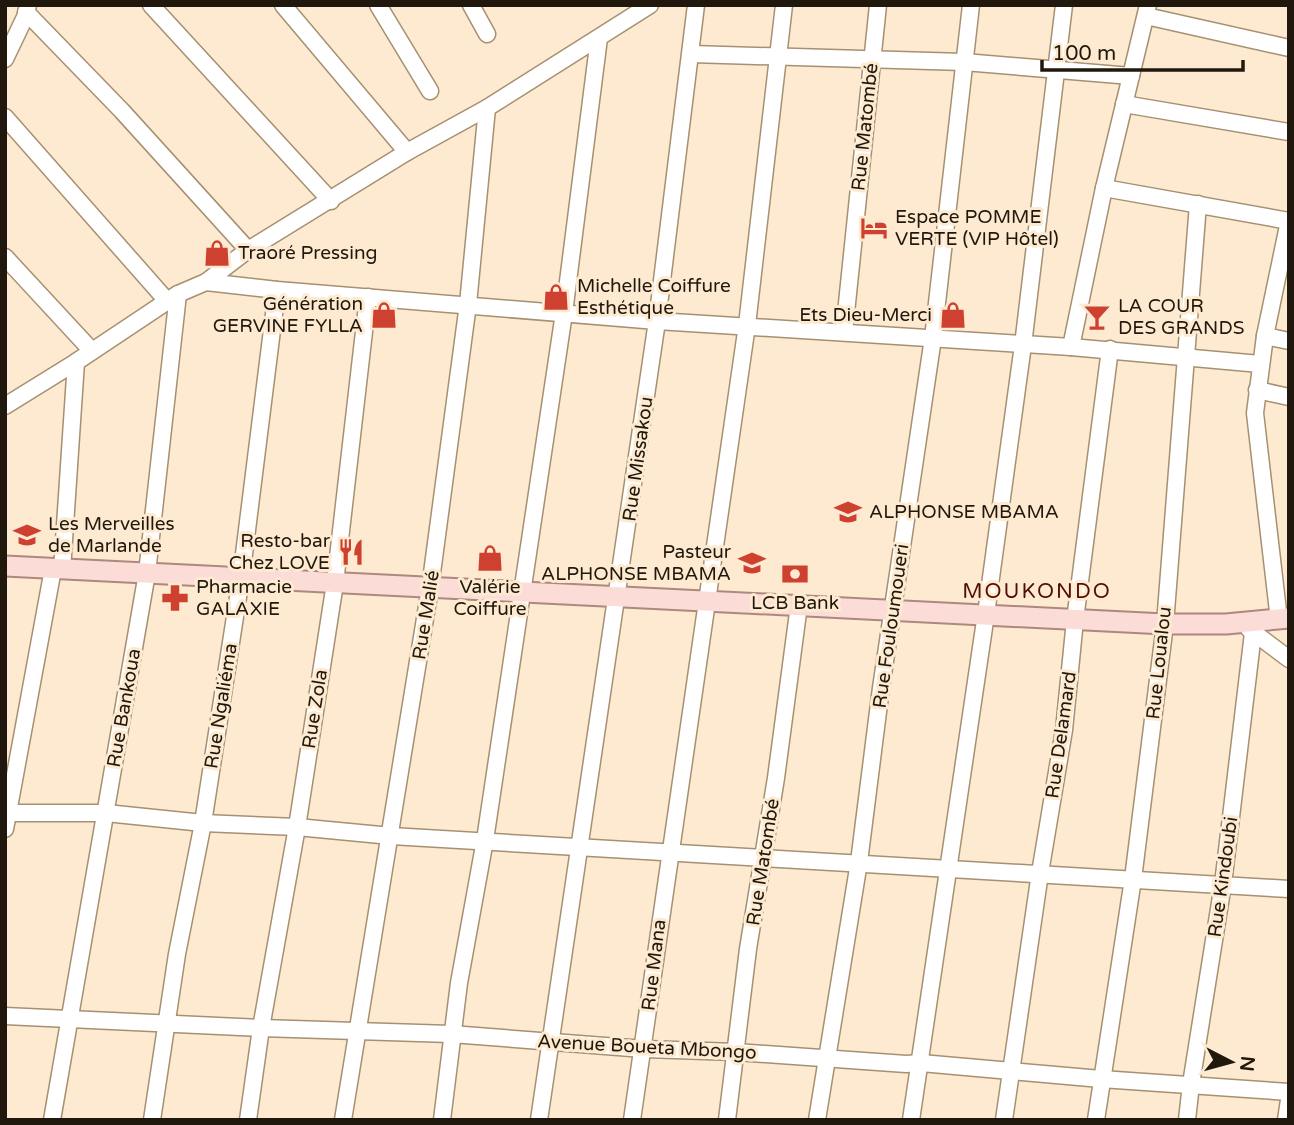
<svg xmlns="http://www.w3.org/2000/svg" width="1294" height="1125" viewBox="0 0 1294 1125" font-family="'Varela Round',sans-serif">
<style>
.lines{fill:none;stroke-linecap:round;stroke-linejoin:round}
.minor-casing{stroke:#a69072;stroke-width:19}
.major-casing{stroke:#ad887f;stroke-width:23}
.minor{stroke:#fff;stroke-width:16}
.major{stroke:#fbdcd7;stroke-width:19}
.labels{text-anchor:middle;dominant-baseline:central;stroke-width:6;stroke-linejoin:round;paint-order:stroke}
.street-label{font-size:19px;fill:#21180d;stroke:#fdead0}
.poi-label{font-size:19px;fill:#21180d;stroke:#fdead0;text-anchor:start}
.neighbourhood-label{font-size:21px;letter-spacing:2px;fill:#510d07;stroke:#fdead0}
</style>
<rect width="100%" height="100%" fill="#fdead0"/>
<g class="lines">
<defs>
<g id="minor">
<path d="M 151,5 L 331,201"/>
<path d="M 283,5 L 407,152"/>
<path d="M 378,5 L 430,91"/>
<path d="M 471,5 L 487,34"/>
<path d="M 26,12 L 122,111 L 248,250"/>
<path d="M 1146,16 L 1289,48"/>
<path d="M 691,54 L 964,62 L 1131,76"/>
<path d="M 5,59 L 26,15 L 28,5"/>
<path d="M 1124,104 L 1289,132"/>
<path d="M 5,117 L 168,302"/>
<path d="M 1104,188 L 1289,221"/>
<path d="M 5,257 L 92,351"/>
<path d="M 206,282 L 277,290 L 657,321 L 1071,347 L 1260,364"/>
<path d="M 844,332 L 878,5"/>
<path d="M 1265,336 L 1289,341"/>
<path d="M 1071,347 L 1104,188 L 1148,5"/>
<path d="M 1257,390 L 1289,397"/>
<path d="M 5,406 L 76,362 L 178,294 L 206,282 L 248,250 L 407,152 L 487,108 L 650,5"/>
<path d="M 62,570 L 76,362"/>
<path d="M 1279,620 L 1255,413 L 1265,336 L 1289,221"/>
<path d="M 1249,629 L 1289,659"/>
<path d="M 5,813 L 106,813 L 203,823 L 297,827 L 391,836 L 1289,889"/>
<path d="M 5,829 L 53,569"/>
<path d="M 5,1016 L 261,1028 L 451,1034 L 644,1049 L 736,1052 L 906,1064 L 921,1063 L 1101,1079 L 1289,1092"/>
<path d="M 52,1120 L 147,573 L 178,294"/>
<path d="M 152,1120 L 177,954 L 203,823 L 241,578 L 277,290"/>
<path d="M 248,1120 L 261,1028 L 297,827 L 335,583 L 368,297"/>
<path d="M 343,1120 L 430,588 L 468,304 L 487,108"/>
<path d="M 442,1120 L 459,983 L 485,840 L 564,313 L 599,38"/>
<path d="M 539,1120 L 657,321 L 696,5"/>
<path d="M 632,1120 L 747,325 L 784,5"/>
<path d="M 727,1120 L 748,949 L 776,778 L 799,605"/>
<path d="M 817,1120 L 859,862 L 881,688 L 933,338 L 971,5"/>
<path d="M 911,1120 L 986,614 L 1023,345 L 1064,5"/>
<path d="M 1004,1120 L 1040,873 L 1064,730 L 1075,620 L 1110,349"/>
<path d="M 1096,1120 L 1133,879 L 1165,624 L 1198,204"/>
<path d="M 1187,1120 L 1191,1084 L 1223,884 L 1253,633"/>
<path d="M 1286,1120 L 1289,1100"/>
</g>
<path id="major" d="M 5,566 L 1165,624 L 1226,624 L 1289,618"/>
</defs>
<!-- minor casing -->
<use href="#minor" class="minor-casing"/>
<!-- major casing -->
<use href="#major" class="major-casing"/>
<!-- minor -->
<use href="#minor" class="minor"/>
<!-- major -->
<use href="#major" class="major"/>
</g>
<!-- icons -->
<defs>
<symbol id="hotel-bare" viewBox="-9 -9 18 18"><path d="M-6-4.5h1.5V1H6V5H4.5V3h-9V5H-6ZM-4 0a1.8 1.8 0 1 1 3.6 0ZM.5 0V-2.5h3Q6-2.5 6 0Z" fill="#ce4131" stroke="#fdead0" stroke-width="2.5" paint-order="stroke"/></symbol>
<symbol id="shop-bare" viewBox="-9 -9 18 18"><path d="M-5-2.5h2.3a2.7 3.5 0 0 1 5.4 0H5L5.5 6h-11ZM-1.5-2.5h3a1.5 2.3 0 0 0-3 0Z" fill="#ce4131" stroke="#fdead0" stroke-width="2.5" paint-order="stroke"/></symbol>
<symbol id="bar-bare" viewBox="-9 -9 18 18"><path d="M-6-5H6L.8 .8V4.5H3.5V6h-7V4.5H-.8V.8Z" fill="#ce4131" stroke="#fdead0" stroke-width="2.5" paint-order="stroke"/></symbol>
<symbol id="school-bare" viewBox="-9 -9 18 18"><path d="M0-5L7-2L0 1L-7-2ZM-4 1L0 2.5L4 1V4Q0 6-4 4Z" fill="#ce4131" stroke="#fdead0" stroke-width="2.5" paint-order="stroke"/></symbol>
<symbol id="restaurant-bare" viewBox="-9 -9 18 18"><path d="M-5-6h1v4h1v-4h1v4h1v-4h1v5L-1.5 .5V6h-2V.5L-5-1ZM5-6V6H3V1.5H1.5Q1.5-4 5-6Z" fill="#ce4131" stroke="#fdead0" stroke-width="2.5" paint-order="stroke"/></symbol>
<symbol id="bank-bare" viewBox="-9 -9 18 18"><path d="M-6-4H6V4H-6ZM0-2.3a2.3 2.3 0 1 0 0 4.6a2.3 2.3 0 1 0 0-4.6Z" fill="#ce4131" stroke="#fdead0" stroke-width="2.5" paint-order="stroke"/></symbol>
<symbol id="pharmacy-bare" viewBox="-9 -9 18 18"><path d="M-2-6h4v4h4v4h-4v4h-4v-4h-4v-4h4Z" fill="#ce4131" stroke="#fdead0" stroke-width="2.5" paint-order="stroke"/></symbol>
</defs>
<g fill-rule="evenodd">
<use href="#hotel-bare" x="855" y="209" width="38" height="38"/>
<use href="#shop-bare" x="198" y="234" width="38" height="38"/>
<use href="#shop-bare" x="537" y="278" width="38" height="38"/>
<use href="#shop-bare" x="365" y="296" width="38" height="38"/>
<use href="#shop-bare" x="934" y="296" width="38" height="38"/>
<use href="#bar-bare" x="1078" y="298" width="38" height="38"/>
<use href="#school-bare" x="829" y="493" width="38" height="38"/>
<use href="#school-bare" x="8" y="516" width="38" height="38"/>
<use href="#restaurant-bare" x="332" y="533" width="38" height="38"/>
<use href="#shop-bare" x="471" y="539" width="38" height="38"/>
<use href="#school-bare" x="733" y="544" width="38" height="38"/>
<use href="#bank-bare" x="776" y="555" width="38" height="38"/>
<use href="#pharmacy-bare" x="156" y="579" width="38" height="38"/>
</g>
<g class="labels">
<!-- street labels -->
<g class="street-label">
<text transform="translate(865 127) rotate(-84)">Rue Matombé</text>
<text transform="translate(638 459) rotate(-82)">Rue Missakou</text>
<text transform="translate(426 615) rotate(-81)">Rue Malié</text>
<text transform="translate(891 626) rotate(-82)">Rue Fouloumoueri</text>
<text transform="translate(1159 663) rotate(-84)">Rue Loualou</text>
<text transform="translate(221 706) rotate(-81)">Rue Ngaliéma</text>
<text transform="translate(124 708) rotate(-80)">Rue Bankoua</text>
<text transform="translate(315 709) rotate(-81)">Rue Zola</text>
<text transform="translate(1061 735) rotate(-82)">Rue Delamard</text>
<text transform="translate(763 862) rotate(-81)">Rue Matombé</text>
<text transform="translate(1223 877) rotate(-82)">Rue Kindoubi</text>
<text transform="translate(654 965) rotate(-83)">Rue Mana</text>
<text transform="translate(647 1047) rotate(3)">Avenue Boueta Mbongo</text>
</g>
<!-- poi labels -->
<g class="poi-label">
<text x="895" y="217">Espace POMME<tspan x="895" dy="22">VERTE (VIP Hôtel)</tspan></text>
<text x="238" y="253">Traoré Pressing</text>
<text x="577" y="286">Michelle Coiffure<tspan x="577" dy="22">Esthétique</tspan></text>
<text x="363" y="304" text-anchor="end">Génération<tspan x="363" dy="22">GERVINE FYLLA</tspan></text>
<text x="1118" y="306">LA COUR<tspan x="1118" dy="22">DES GRANDS</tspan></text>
<text x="932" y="315" text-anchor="end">Ets Dieu-Merci</text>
<text x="869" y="512">ALPHONSE MBAMA</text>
<text x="48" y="524">Les Merveilles<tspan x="48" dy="22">de Marlande</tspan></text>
<text x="330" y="541" text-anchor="end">Resto-bar<tspan x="330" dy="22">Chez LOVE</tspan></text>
<text x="731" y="552" text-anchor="end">Pasteur<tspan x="731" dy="22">ALPHONSE MBAMA</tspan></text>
<text x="196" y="587">Pharmacie<tspan x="196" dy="22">GALAXIE</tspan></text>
<text x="490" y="587" text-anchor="middle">Valérie<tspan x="490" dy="22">Coiffure</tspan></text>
<text x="795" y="603" text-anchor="middle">LCB Bank</text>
</g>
<!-- neighbourhood labels -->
<g class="neighbourhood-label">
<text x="1037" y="591">MOUKONDO</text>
</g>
</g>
<!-- border -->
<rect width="1294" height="1125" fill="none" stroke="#21180d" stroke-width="14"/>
<!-- north arrow -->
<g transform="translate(1231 1062) rotate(96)" stroke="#fdead0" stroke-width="5" paint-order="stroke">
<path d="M0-5L12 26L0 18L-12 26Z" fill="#21180d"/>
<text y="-10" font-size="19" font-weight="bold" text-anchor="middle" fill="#21180d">N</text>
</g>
<!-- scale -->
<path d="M1042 60v10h201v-10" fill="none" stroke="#21180d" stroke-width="3.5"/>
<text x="1052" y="60" font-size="21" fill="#21180d" stroke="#fdead0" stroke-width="5" paint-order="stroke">100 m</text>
</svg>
